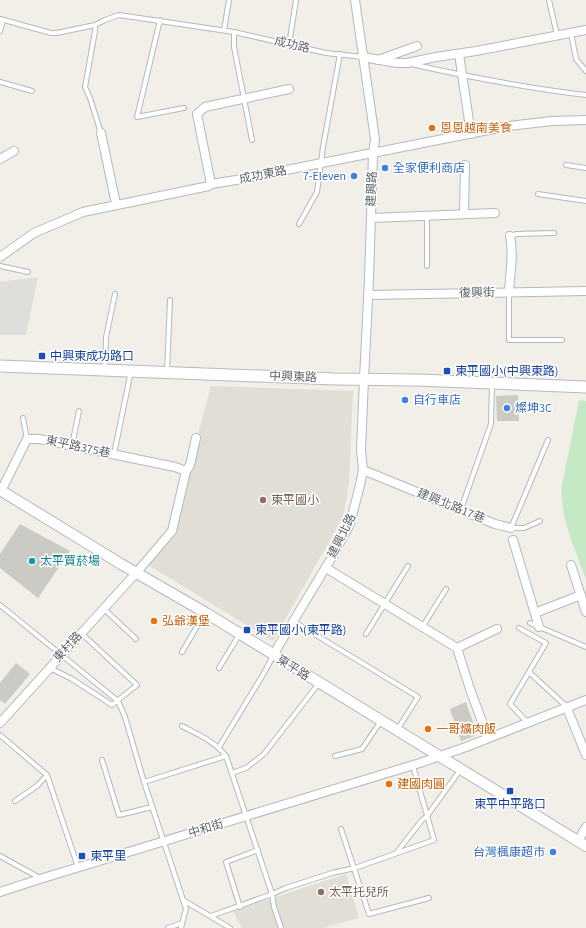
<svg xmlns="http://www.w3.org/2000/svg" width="586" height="928" viewBox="0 0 586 928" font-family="'Source Sans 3','Noto Sans TC',sans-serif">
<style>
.industrial{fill:#e0deda}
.education{fill:#e1ded6}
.green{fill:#c5e8c5}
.building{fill:#cccac5}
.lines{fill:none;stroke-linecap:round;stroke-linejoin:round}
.service-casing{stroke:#b5b8bc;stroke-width:6}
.minor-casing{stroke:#b5b8bc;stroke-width:10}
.tertiary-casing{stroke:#b5b8bc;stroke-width:12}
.secondary-casing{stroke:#b6babf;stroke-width:13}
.service{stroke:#fff;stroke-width:4}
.minor{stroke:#fff;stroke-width:8}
.tertiary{stroke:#fff;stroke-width:10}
.secondary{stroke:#fff;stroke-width:11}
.food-dot{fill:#e8710a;stroke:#fff;stroke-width:1.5}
.shop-dot{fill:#3f7fe0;stroke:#fff;stroke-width:1.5}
.transit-dot{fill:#1a4fb4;stroke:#fff;stroke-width:1.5}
.education-dot{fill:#8d6e63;stroke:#fff;stroke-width:1.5}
.culture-dot{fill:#0f9aa8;stroke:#fff;stroke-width:1.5}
.labels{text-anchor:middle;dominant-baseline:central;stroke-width:3;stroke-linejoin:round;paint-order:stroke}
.street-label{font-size:12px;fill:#5f6368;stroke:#fff}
.food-label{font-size:12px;fill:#c56008;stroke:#fff;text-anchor:start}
.shop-label{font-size:12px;fill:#366cbe;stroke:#fff;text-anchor:start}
.transit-label{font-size:12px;fill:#164399;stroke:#fff;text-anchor:start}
.education-label{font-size:12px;fill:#785e54;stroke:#fff;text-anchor:start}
.culture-label{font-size:12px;fill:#0d838f;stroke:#fff;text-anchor:start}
</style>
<rect width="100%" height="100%" fill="#f1efe8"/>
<!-- industrial -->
<path class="industrial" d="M 38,277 L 26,335 L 0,335 L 0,282 Z"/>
<!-- education -->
<g class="education">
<path d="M 211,386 L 353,391 L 349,484 L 343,517 L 273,641 L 145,563 L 172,530 Z"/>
<path d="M 346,874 L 359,918 L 323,928 L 242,928 L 233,911 Z"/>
</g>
<!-- green -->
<path class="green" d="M 579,400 L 586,401 L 586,580 C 576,550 559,518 562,485 Z"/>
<!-- building -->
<g class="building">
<path d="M 518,395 L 519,421 L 497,421 L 496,396 Z"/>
<path d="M 20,524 L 70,551 L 38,598 L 0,568 L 0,554 Z"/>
<path d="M 16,663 L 30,674 L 5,704 L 0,700 L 0,683 Z"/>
<path d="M 466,702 L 476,731 L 475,736 L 461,741 L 450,709 Z"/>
</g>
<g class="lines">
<defs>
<g id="service">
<path d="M 549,0 L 557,35"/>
<path d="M 0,19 L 51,33 L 57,33 L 95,25 L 105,20 L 119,15 L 234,32 L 326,53 L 363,57"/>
<path d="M 160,20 L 137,117 L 184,108"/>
<path d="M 95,25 L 95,31 L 85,87 L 90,98 L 101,133"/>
<path d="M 224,30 L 229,0"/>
<path d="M 0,31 L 3,20"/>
<path d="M 234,32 L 234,47 L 252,140"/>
<path d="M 571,33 L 576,59 L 586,71"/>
<path d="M 289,45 L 296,0"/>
<path d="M 411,64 C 469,77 527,88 586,95"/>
<path d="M 0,82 L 32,91"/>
<path d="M 566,165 L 586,168"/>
<path d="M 538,194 L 586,201"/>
<path d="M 299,224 L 317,192 L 323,147 L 340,54"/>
<path d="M 510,236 L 517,234 L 554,233"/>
<path d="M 0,266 L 28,272"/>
<path d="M 427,266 L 427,215"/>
<path d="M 509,292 L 509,340 L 562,340"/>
<path d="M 105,369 L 106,337 L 115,294"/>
<path d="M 167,372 L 170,300"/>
<path d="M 23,418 L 27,439"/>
<path d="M 72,445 L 79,411"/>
<path d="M 114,454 L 131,371"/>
<path d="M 461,509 L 491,424 L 492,383"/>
<path d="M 540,521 L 524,528 L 511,528 L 548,440"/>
<path d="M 0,605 L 118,701 L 125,717 L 144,782 L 186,909 L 181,928"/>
<path d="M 103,608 L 136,639"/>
<path d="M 293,621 L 418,697 L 397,730"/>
<path d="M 530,623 L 586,647"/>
<path d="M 423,626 L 446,589"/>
<path d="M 519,628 L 546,643 L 510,704 L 528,723"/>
<path d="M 366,634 L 408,566"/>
<path d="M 182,652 L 205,613"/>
<path d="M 50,668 L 72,679 L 112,705 L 137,685 L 81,633"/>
<path d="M 219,668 L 239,635"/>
<path d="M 529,672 L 567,707"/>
<path d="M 182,726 C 199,735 214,741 226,756 L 272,894 L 274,907 L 281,928"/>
<path d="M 0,735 L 47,775 L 78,867"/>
<path d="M 219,747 L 264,673 L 273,656"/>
<path d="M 335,756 L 362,749 L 381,721"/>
<path d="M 102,760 L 119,815 L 152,807"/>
<path d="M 232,773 L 246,768 L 264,754 L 319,683"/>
<path d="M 144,782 L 226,756"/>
<path d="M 15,801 L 37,786 L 47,775"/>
<path d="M 341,829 L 369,914 L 429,898"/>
<path d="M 397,852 L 422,820 L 427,816 L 461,769"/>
<path d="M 0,856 L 40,878"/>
<path d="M 183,900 L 230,928"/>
<path d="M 240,907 L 226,862 L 258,850"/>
<path d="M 211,916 L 272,894 L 286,888 L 332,873 L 355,868 L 434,840 L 413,766"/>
<path d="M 168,928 L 182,923"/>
</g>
<g id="minor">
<path d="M 459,54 L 471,134"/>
<path d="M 363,57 L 397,63 L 407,63 L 436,57 L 476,51 L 586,30"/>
<path d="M 378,60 L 417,46"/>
<path d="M 101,133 L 116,204"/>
<path d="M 0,159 L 14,151"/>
<path d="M 211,184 L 197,114 L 205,107 L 289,89"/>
<path d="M 464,214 L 465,165"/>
<path d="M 371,218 L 495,213"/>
<path d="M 0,257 L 34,233 L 83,212 L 209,186 L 211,184 L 236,180 L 509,126 L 552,121 L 586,120"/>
<path d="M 509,292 C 510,273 514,255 510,236"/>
<path d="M 368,295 L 586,291"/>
<path d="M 363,470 L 495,524 L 511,528"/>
<path d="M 1,491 L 27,439 L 39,439 L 175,467 L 186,471"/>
<path d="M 513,540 L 539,627"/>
<path d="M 571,565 L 586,612"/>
<path d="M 326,568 L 457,648 L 470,689 L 488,738"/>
<path d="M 535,613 L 581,595"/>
<path d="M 457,648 L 497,629"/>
<path d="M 273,655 L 335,552 L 350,524 L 360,485 L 363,470 L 361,450 L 364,379 L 369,279 L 373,154 L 375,139 L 355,0"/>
<path d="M 567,708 L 586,755"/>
<path d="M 0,723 L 137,572 L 172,531 L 186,471 L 190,465 L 196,438"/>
<path d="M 578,841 L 586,827"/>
<path d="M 0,892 L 40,879 L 420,763 L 466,747 L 586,700"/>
</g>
<path id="tertiary" d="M 0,490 L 121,564 L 206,613 L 586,846"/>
<path id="secondary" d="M 0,366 L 335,379 L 418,380 L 586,387"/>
</defs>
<!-- service casing -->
<use href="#service" class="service-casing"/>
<!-- minor casing -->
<use href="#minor" class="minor-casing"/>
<!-- tertiary casing -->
<use href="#tertiary" class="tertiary-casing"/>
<!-- secondary casing -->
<use href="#secondary" class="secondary-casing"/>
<!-- service -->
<use href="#service" class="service"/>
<!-- minor -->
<use href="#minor" class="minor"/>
<!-- tertiary -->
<use href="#tertiary" class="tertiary"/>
<!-- secondary -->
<use href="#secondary" class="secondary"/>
</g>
<!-- markers -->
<g class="food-dot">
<circle cx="432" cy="128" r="4"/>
<circle cx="154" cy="621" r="4"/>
<circle cx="428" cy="729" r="4"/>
<circle cx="389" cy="784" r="4"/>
</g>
<g class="shop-dot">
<circle cx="385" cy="168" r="4"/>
<circle cx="354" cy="176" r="4"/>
<circle cx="405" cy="400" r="4"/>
<circle cx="507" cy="408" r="4"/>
<circle cx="553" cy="852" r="4"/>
</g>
<g class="transit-dot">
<rect x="38" y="352" width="8" height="8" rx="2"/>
<rect x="443" y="367" width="8" height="8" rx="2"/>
<rect x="243" y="626" width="8" height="8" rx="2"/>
<rect x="506" y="787" width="8" height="8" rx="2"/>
<rect x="78" y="852" width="8" height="8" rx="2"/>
</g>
<g class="education-dot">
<circle cx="263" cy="500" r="4"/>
<circle cx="321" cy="892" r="4"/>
</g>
<circle class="culture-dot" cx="32" cy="561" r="4"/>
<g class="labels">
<!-- street labels -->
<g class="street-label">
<text transform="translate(292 45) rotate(13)">成功路</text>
<text transform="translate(263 175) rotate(-11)">成功東路</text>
<text transform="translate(372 189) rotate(-88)">建興路</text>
<text transform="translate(477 293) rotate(-1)">復興街</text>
<text transform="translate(293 377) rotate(2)">中興東路</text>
<text transform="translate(78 447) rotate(12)">東平路375巷</text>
<text transform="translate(451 506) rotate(22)">建興北路17巷</text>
<text transform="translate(342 536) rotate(-64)">建興北路</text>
<text transform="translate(68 647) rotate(-48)">東村路</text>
<text transform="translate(293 668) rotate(32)">東平路</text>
<text transform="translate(206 829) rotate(-17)">中和街</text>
</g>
<!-- food labels -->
<g class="food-label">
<text x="440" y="128">恩恩越南美食</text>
<text x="162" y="621">弘爺漢堡</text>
<text x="436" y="729">一哥爌肉飯</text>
<text x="397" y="784">建國肉圓</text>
</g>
<!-- shop labels -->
<g class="shop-label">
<text x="393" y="168">全家便利商店</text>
<text x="346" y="176" text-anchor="end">7-Eleven</text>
<text x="413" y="400">自行車店</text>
<text x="515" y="408">燦坤3C</text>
<text x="545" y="852" text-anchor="end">台灣楓康超市</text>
</g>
<!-- transit labels -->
<g class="transit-label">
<text x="50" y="356">中興東成功路口</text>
<text x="455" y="371">東平國小(中興東路)</text>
<text x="255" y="630">東平國小(東平路)</text>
<text x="510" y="804" text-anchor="middle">東平中平路口</text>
<text x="90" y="856">東平里</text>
</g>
<!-- education labels -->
<g class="education-label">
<text x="271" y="500">東平國小</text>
<text x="329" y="892">太平托兒所</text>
</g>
<!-- culture labels -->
<g class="culture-label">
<text x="40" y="561">太平買菸場</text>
</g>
</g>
</svg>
